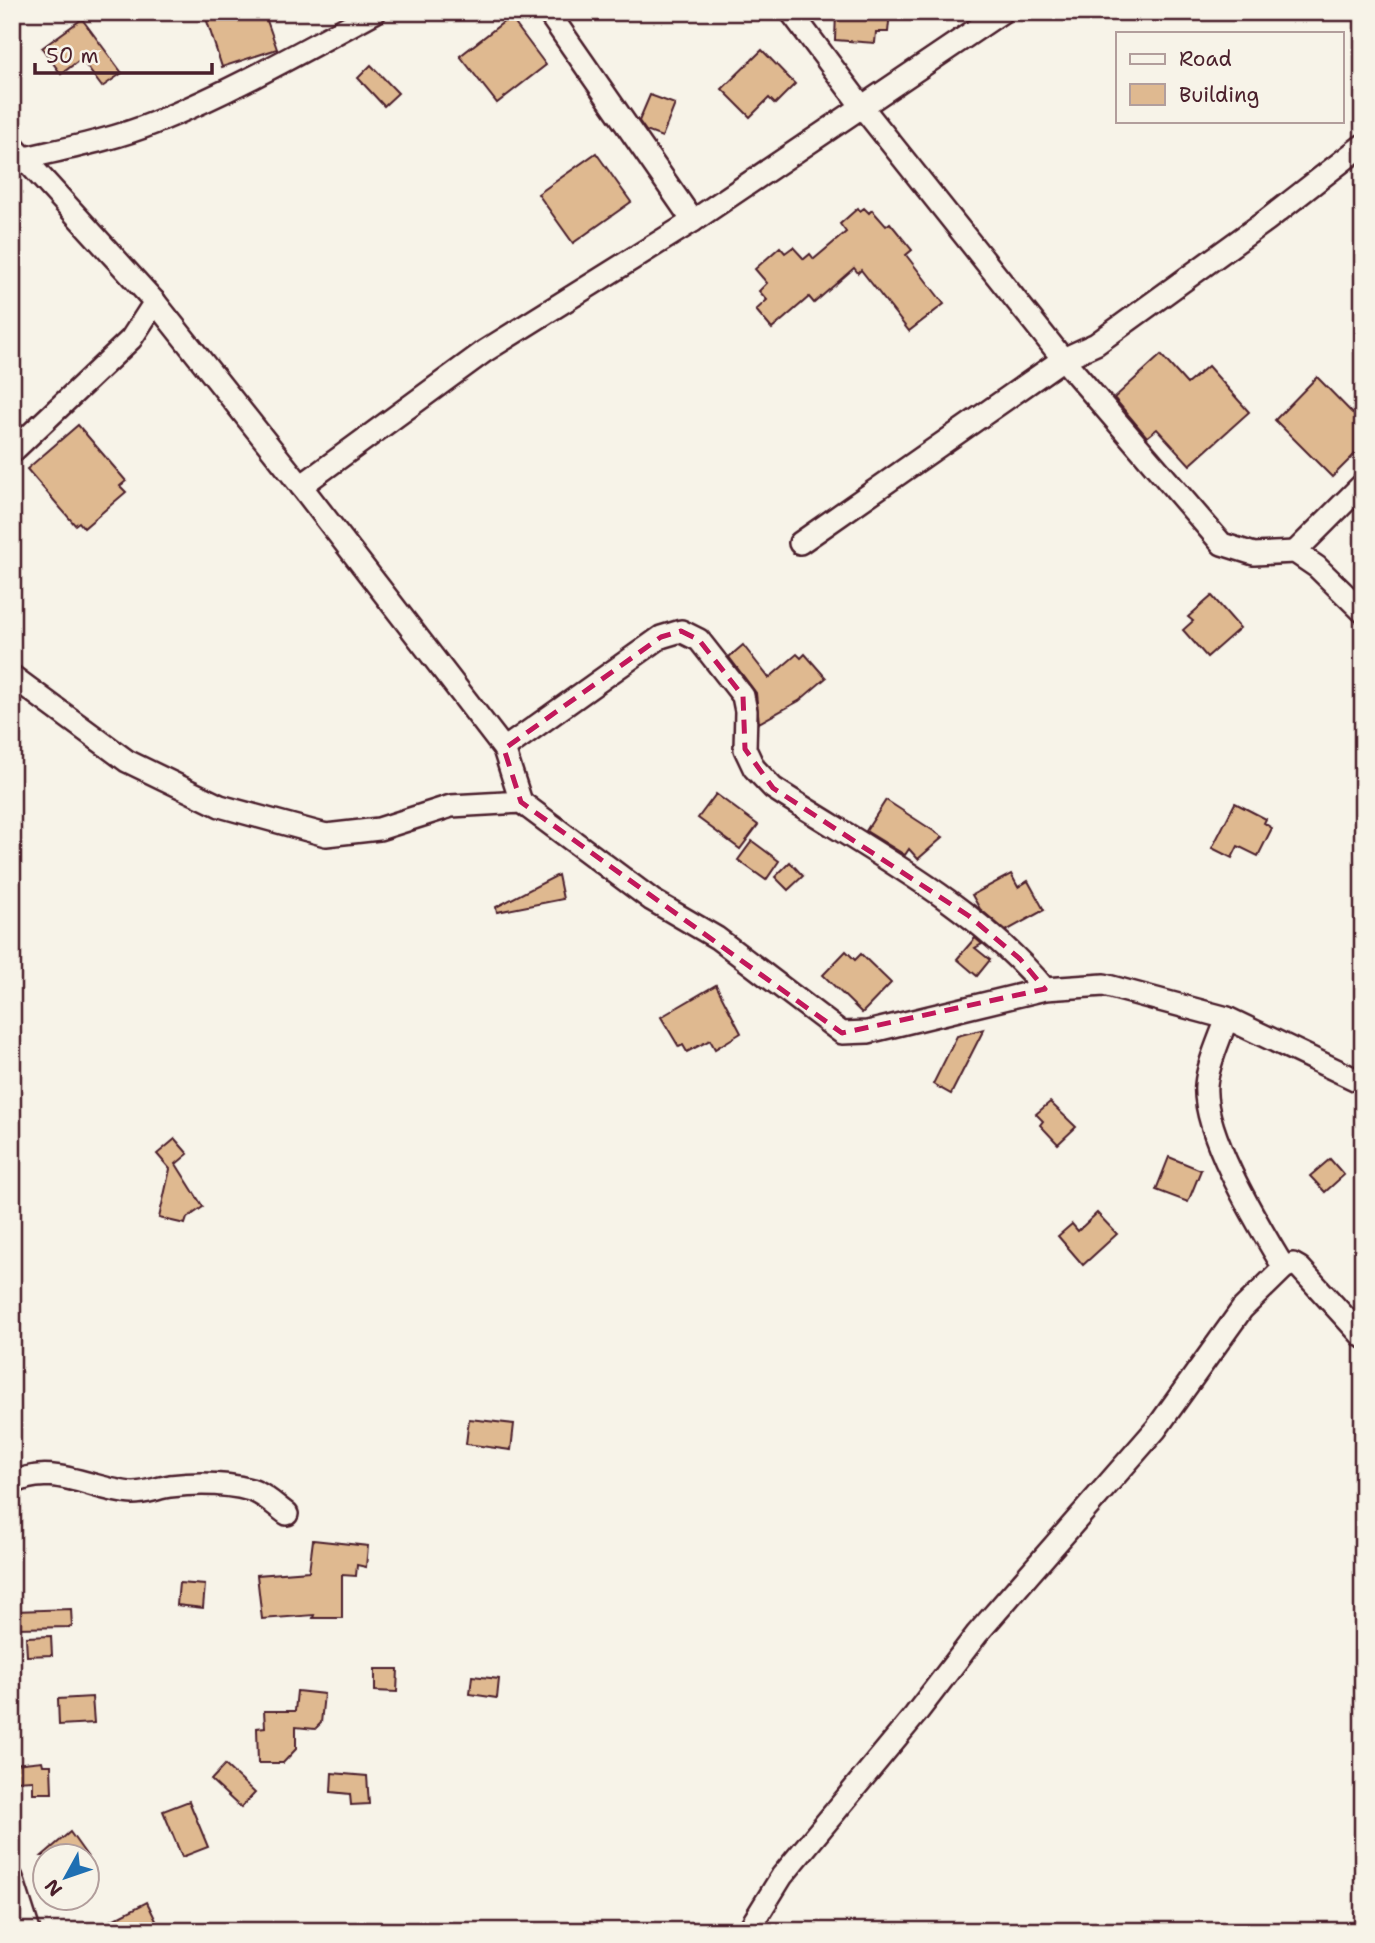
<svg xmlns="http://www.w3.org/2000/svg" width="1375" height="1943" viewBox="0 0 1375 1943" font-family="'Shantell Sans',sans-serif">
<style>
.building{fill:#dfb990;stroke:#4a1f2b;stroke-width:2}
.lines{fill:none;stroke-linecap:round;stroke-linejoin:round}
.minor-casing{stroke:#4a1f2b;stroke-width:26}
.minor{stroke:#f7f3e8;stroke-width:21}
.marked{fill:none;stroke:#c2185b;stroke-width:5;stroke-dasharray:14 9;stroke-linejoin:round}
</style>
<rect width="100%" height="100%" fill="#f7f3e8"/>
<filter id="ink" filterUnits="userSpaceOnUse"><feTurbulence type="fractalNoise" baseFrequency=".0143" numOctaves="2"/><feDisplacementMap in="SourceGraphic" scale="14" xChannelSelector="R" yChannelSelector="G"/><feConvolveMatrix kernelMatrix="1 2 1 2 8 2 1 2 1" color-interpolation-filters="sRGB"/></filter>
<g filter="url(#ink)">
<!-- building -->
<g class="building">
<path d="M 204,12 L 264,12 L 277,49 L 222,67 Z"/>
<path d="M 836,12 L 890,12 L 888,32 L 876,32 L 875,43 L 835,40 Z"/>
<path d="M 510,17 L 546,65 L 497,103 L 460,56 Z"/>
<path d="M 82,19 L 122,73 L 102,87 L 81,59 L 61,74 L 42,48 Z"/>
<path d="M 762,50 L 795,84 L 775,104 L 769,98 L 750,117 L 722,89 Z"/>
<path d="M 371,65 L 398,93 L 384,106 L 358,78 Z"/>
<path d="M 650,95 L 675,104 L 662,137 L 646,131 L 639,121 Z"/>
<path d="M 596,153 L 631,202 L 573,243 L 538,194 Z"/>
<path d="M 858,208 L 860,211 L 864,208 L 869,213 L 872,210 L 886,226 L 890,223 L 912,250 L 906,255 L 944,304 L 909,331 L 861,270 L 858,273 L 854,268 L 814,303 L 809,297 L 772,329 L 756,310 L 767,300 L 759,291 L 767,283 L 755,269 L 780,247 L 785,253 L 793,247 L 804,259 L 810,254 L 814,259 L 846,232 L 840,224 Z"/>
<path d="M 1161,355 L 1187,384 L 1208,366 L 1249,412 L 1190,465 L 1157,429 L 1147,437 L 1114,398 Z"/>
<path d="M 1317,377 L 1363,424 L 1363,446 L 1332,477 L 1275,420 Z"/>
<path d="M 78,425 L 126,481 L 120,486 L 126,492 L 84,528 L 79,522 L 75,525 L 27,469 Z"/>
<path d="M 1212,596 L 1240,628 L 1207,657 L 1183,630 L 1193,621 L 1188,617 Z"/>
<path d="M 743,645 L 769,678 L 797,654 L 801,658 L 805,654 L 826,678 L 799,701 L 759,723 L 756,693 L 729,657 Z"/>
<path d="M 716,794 L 758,825 L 740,849 L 698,818 Z"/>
<path d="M 886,800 L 943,837 L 918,859 L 909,849 L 905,855 L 866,831 Z"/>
<path d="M 1235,803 L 1266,819 L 1264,823 L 1272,828 L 1258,856 L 1238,846 L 1232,858 L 1212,848 Z"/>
<path d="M 752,841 L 779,861 L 766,880 L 738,860 Z"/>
<path d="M 790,862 L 803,876 L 788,890 L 775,877 Z"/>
<path d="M 1011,874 L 1018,887 L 1028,881 L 1044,910 L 1006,931 L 980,909 L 972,895 Z"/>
<path d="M 558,875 L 563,899 L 497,912 L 496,907 Z"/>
<path d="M 975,938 L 982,944 L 975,948 L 990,960 L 977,976 L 957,959 Z"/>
<path d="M 846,951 L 855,960 L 861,954 L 891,983 L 862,1013 L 823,975 Z"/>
<path d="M 716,985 L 741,1033 L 715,1049 L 710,1040 L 687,1052 L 683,1045 L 679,1047 L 661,1017 Z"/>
<path d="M 984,1029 L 951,1094 L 933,1084 L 957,1036 Z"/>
<path d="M 1050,1102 L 1076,1127 L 1058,1144 L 1040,1125 L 1043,1121 L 1036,1114 Z"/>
<path d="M 175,1139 L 188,1154 L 176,1164 L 203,1207 L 187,1218 L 185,1224 L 159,1218 L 170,1169 L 157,1154 Z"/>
<path d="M 1169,1157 L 1201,1170 L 1188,1202 L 1156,1190 Z"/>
<path d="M 1330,1159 L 1344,1175 L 1325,1192 L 1310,1176 Z"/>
<path d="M 1097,1213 L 1117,1234 L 1083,1265 L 1058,1236 L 1072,1224 L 1078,1231 Z"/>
<path d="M 469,1419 L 514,1424 L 511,1450 L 466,1444 Z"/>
<path d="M 313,1540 L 368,1546 L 366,1567 L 357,1565 L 356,1576 L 342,1575 L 342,1618 L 313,1618 L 314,1615 L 262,1619 L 257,1575 L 309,1571 Z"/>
<path d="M 179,1583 L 205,1585 L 203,1608 L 177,1605 Z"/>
<path d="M 71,1609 L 72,1627 L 15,1628 L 15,1611 Z"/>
<path d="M 51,1636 L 52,1655 L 27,1656 L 26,1637 Z"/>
<path d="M 375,1669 L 398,1669 L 397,1692 L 375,1691 Z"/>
<path d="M 472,1676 L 499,1679 L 497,1698 L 470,1694 Z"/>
<path d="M 297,1691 L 324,1694 L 321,1723 L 315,1729 L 296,1727 L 296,1749 L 283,1763 L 258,1763 L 257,1728 L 265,1727 L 264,1711 L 295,1711 Z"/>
<path d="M 92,1697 L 94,1723 L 59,1725 L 58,1699 Z"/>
<path d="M 42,1761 L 43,1765 L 51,1765 L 52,1793 L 33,1793 L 33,1780 L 15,1781 L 14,1764 Z"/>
<path d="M 225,1765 L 255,1793 L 241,1808 L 211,1780 Z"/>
<path d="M 332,1773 L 367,1776 L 369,1804 L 351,1805 L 350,1794 L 331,1792 Z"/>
<path d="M 189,1801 L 208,1847 L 182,1857 L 163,1811 Z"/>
<path d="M 70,1832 L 87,1856 L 42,1856 Z"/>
<path d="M 147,1902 L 161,1931 L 91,1931 Z"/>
</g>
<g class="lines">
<defs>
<g id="minor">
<path d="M 548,12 L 693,221"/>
<path d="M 791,12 L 863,108 L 1063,359 L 1222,544 L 1254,554 L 1295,552 L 1317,567 L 1363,612"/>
<path d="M 12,145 L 155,302 L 301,486 L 504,749 L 521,802"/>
<path d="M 25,158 C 68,148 112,140 154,123 C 230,92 303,51 375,12"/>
<path d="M 12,452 L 131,339 L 155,302"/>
<path d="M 301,486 L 485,351 L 693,221 L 1002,12"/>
<path d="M 800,543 L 1063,359 L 1096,344 L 1267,220 L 1363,145"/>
<path d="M 1295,552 L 1363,484"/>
<path d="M 12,676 L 127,761 L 220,806 L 326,835 L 379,829 L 451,806 L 521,802 L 652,900 L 717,938 L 842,1033 L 868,1032 L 1045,989 L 1104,985 L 1227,1018 L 1363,1083"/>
<path d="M 504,749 L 661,637 L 681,631 L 699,640 L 743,696 L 746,711 L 745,749 L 754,768 L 773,788 C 865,848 975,904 1045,989"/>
<path d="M 1227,1018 C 1220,1039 1208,1063 1206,1085 C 1202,1133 1259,1226 1284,1268"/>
<path d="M 12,1484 C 50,1461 94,1491 133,1493 C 145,1493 158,1488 170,1486 C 197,1483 225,1483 251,1490 C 264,1494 276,1506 287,1514"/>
<path d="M 12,1878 L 29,1931"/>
<path d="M 748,1931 L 782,1876 L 915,1715 L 977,1634 L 1156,1429 L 1242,1309 L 1284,1268 L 1293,1264 L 1300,1268 L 1363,1337"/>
</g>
</defs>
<!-- minor casing -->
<use href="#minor" class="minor-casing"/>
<!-- minor -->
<use href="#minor" class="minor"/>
</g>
</g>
<!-- marked area -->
<path class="marked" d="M 681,631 L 699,640 L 743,696 L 745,749 L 773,788 L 969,916 L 1020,959 L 1045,989 L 842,1033 L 521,802 L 504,749 L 661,637 Z"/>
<!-- margin -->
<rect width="1375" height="1943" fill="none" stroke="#f7f3e8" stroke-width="42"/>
<rect x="21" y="21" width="1333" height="1901" fill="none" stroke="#4a1f2b" stroke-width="2.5" filter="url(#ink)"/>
<!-- legend -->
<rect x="1116" y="32" width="228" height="91" fill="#f7f3e8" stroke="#b29e9c" stroke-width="2"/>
<rect x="1130" y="54" width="35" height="10" fill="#f7f3e8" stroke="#b29e9c" stroke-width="2"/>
<text x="1179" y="66" font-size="21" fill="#4a1f2b">Road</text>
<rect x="1130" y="84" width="35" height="21" fill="#dfb990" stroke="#b29e9c" stroke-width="2"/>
<text x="1179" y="102" font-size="21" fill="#4a1f2b">Building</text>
<!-- north arrow -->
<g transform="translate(66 1877) rotate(230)"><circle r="33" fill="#f7f3e8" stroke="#b29e9c" stroke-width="2"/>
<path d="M0-5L12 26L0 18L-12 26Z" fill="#1f6fb2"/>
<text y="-10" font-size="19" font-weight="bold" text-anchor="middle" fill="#4a1f2b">N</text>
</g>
<!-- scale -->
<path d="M35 63v10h177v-10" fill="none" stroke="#4a1f2b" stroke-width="3.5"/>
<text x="46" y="63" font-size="21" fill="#4a1f2b" stroke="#f7f3e8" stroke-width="5" paint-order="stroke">50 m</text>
</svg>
